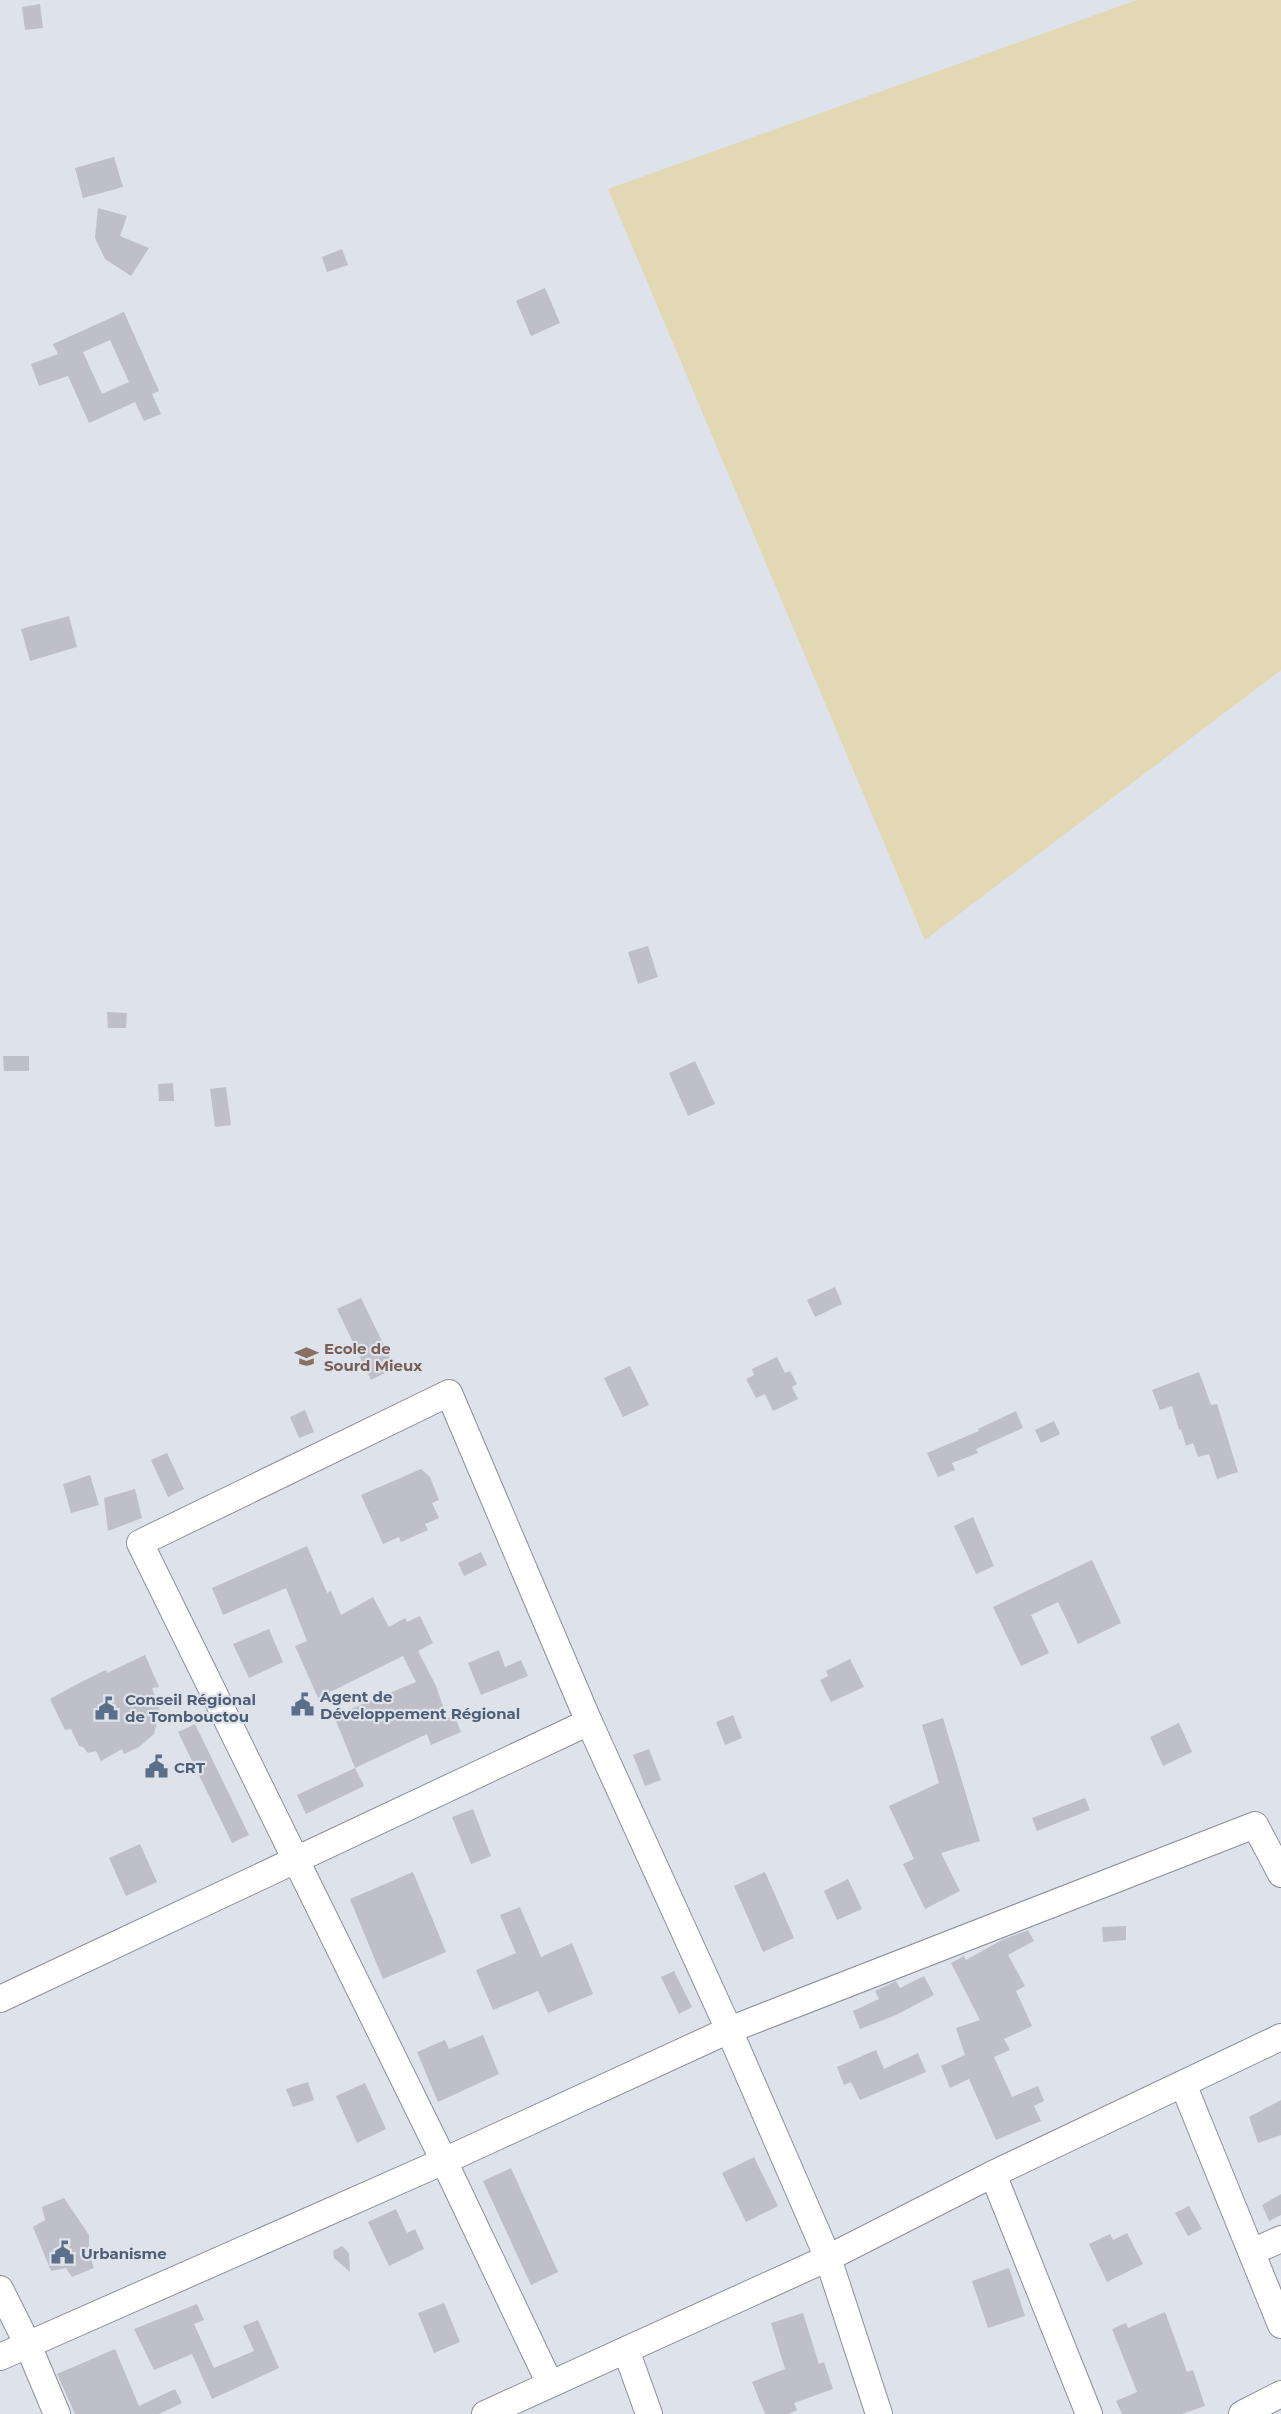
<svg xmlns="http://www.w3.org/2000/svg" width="1281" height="2414" viewBox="0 0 1281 2414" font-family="Montserrat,sans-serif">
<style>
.sand{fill:#e2d8b3}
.building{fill:#bfbfc9;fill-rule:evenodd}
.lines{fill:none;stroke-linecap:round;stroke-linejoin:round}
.minor-casing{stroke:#8b8f98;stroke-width:28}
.minor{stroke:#fff;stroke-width:26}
.labels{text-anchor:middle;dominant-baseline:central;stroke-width:4.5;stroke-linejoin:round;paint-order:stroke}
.education-label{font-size:15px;font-weight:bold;fill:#785e54;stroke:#dde2eb;text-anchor:start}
.service-label{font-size:15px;font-weight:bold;fill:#4e5e75;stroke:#dde2eb;text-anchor:start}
</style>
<rect width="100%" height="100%" fill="#dde2eb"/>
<!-- sand -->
<path class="sand" d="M 1137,0 L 1281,0 L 1281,670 L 925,940 L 608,189 Z"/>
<!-- building -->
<g class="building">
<path d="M 40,4 L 43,28 L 25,30 L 22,7 Z"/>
<path d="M 114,157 L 123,187 L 83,198 L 75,168 Z"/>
<path d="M 98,208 L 127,216 L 120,236 L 149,248 L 131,276 L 105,259 L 95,238 Z"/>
<path d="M 342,249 L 348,265 L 327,272 L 322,257 Z"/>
<path d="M 545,288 L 560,323 L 531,336 L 516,301 Z"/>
<path d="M 124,312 L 159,391 L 152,394 L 161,414 L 144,421 L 135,402 L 89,423 L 68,376 L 39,386 L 31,364 L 58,354 L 53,344 ZM 110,340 L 129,382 L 102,394 L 83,352 Z"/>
<path d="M 69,616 L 77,647 L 30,661 L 21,629 Z"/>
<path d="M 648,946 L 658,977 L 638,984 L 628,952 Z"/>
<path d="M 107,1012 L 127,1013 L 126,1028 L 108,1028 Z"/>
<path d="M 3,1056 L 29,1056 L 29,1071 L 4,1071 Z"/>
<path d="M 695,1061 L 715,1104 L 688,1116 L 669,1073 Z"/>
<path d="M 173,1083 L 174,1101 L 159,1101 L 158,1084 Z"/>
<path d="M 226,1087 L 231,1125 L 215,1127 L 210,1089 Z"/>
<path d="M 835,1287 L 842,1304 L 815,1317 L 807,1300 Z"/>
<path d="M 361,1298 L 395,1368 L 371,1380 L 337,1309 Z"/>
<path d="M 777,1357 L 785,1373 L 790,1371 L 797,1384 L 792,1387 L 798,1399 L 773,1411 L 765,1394 L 756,1398 L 746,1379 L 754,1375 L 752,1369 Z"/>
<path d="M 630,1366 L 649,1405 L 623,1417 L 604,1378 Z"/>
<path d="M 1199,1372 L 1211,1405 L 1217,1404 L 1238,1472 L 1217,1479 L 1209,1454 L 1198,1457 L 1193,1443 L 1186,1446 L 1181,1429 L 1179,1430 L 1172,1406 L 1160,1410 L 1152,1390 Z"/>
<path d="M 305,1410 L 314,1432 L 299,1438 L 290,1417 Z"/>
<path d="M 1016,1411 L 1023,1428 L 976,1449 L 978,1453 L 952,1463 L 955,1470 L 938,1477 L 927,1453 L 979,1431 L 978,1429 Z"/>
<path d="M 1054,1421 L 1060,1434 L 1041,1443 L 1035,1430 Z"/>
<path d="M 167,1453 L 184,1489 L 168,1497 L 151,1460 Z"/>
<path d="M 421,1469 L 430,1477 L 439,1500 L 432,1503 L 439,1518 L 425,1524 L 428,1530 L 401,1542 L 399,1537 L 383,1544 L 361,1495 Z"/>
<path d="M 90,1475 L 99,1505 L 71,1513 L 63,1484 Z"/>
<path d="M 135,1489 L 142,1518 L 108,1531 L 104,1498 Z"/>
<path d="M 973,1517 L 994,1566 L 976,1574 L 954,1526 Z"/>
<path d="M 307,1546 L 327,1593 L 331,1591 L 341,1615 L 373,1597 L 389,1627 L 405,1618 L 407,1622 L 420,1616 L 433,1643 L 418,1651 L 436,1686 L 447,1718 L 454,1715 L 461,1732 L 431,1745 L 427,1734 L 355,1768 L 334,1716 L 416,1682 L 403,1656 L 318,1698 L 295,1646 L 307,1641 L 286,1588 L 223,1615 L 212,1588 Z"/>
<path d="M 481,1552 L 487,1565 L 464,1576 L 458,1563 Z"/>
<path d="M 1092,1560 L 1121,1623 L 1078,1644 L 1058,1602 L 1031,1615 L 1049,1653 L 1021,1666 L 993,1607 Z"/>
<path d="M 269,1629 L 283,1662 L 249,1678 L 233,1644 Z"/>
<path d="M 499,1650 L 505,1667 L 521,1660 L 528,1676 L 481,1695 L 468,1663 Z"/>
<path d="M 145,1655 L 159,1687 L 152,1688 L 160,1711 L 154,1734 L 139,1747 L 124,1754 L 122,1749 L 101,1761 L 96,1751 L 88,1753 L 83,1747 L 79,1746 L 71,1729 L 65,1730 L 50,1699 L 81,1682 L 106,1670 L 107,1673 Z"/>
<path d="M 850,1659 L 864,1687 L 831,1702 L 820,1680 L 828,1676 L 826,1671 Z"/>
<path d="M 733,1715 L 742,1738 L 725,1745 L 716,1722 Z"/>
<path d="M 943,1718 L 980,1841 L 941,1853 L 960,1891 L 925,1909 L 903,1864 L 914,1859 L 889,1806 L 939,1783 L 922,1725 Z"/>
<path d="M 1179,1723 L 1192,1752 L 1163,1766 L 1150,1737 Z"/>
<path d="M 195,1724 L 249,1835 L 232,1843 L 178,1732 Z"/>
<path d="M 649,1749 L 661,1780 L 645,1786 L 633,1755 Z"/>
<path d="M 355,1768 L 364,1786 L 306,1814 L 297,1795 Z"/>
<path d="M 1085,1798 L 1090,1810 L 1037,1831 L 1032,1818 Z"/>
<path d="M 473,1809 L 491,1856 L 471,1864 L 452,1817 Z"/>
<path d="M 140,1844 L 157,1882 L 126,1896 L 109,1858 Z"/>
<path d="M 413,1872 L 446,1952 L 383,1979 L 350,1899 Z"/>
<path d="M 765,1872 L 794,1938 L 763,1952 L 734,1886 Z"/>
<path d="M 848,1879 L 862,1909 L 837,1920 L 824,1891 Z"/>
<path d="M 520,1907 L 541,1957 L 572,1943 L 593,1994 L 548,2013 L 538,1991 L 493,2010 L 476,1970 L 516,1953 L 500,1915 Z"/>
<path d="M 1126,1926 L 1126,1940 L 1103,1942 L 1102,1927 Z"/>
<path d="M 1028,1930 L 1034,1941 L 1008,1955 L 1025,1986 L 1016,1991 L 1032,2026 L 1004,2039 L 1010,2050 L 994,2057 L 1012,2097 L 1038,2086 L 1044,2101 L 1034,2106 L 1041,2121 L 996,2140 L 969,2079 L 950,2088 L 941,2066 L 965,2055 L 956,2028 L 980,2020 L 951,1963 L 964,1956 L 966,1960 L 1002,1940 Z"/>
<path d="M 674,1971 L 692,2007 L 679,2014 L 661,1977 Z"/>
<path d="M 924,1976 L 934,1995 L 896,2015 L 860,2029 L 853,2011 L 879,1999 L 875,1991 L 896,1981 L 900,1988 Z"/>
<path d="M 483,2035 L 499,2074 L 438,2102 L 417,2052 L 445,2040 L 449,2049 Z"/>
<path d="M 876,2050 L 884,2069 L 918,2053 L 926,2072 L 860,2100 L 851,2082 L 844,2085 L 837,2067 Z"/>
<path d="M 308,2082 L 314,2100 L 293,2107 L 286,2089 Z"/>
<path d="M 365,2083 L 386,2129 L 357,2143 L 336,2096 Z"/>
<path d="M 1281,2100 L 1281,2135 L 1258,2143 L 1249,2117 Z"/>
<path d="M 754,2157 L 778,2206 L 746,2222 L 722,2173 Z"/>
<path d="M 511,2168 L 558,2272 L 531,2285 L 483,2181 Z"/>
<path d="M 1281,2194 L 1281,2215 L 1269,2221 L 1262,2205 Z"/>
<path d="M 64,2198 L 89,2235 L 89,2253 L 94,2268 L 72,2277 L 66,2268 L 51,2271 L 33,2227 L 45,2220 L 42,2207 Z"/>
<path d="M 1189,2206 L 1202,2229 L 1188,2236 L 1175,2213 Z"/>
<path d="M 396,2209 L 407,2233 L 415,2229 L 424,2249 L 389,2266 L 368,2222 Z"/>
<path d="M 1127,2233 L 1143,2264 L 1107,2282 L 1089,2244 L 1110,2234 L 1113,2240 Z"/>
<path d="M 342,2246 L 349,2253 L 350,2272 L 334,2258 L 333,2251 Z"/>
<path d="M 1009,2268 L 1025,2316 L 988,2328 L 972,2281 Z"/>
<path d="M 444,2303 L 460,2342 L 434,2353 L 418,2313 Z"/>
<path d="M 197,2304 L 204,2320 L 194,2324 L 214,2368 L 254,2351 L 243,2326 L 258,2320 L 279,2368 L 212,2399 L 192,2354 L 154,2370 L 134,2329 Z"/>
<path d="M 1165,2312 L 1187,2372 L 1193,2370 L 1205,2406 L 1182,2414 L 1122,2414 L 1116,2401 L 1137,2392 L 1112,2329 L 1126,2323 L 1128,2328 Z"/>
<path d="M 803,2313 L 819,2364 L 824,2362 L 833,2389 L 794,2403 L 797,2410 L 789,2414 L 765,2414 L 752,2382 L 785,2369 L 771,2323 Z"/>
<path d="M 115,2349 L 139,2406 L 175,2389 L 182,2403 L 159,2414 L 75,2414 L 57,2374 Z"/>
</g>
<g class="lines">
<defs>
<g id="minor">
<path d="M 0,1999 L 589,1722"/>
<path d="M 1183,2084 L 1281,2325"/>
<path d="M 993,2174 L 1089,2414"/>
<path d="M 1252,2252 L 1281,2239"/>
<path d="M 0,2289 L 28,2345 L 57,2414"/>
<path d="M 626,2350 L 649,2414"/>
<path d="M 0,2357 L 444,2161 L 729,2030 L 1255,1825 L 1281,1874"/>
<path d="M 550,2384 L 444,2161 L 140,1543 L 449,1393 L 589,1722 L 729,2030 L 828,2258 L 879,2414"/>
<path d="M 485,2414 L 828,2258 L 993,2174 L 1281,2037"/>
<path d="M 1242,2414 L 1281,2394"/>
</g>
</defs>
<!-- minor casing -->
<use href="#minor" class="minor-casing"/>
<!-- minor -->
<use href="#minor" class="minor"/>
</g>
<!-- icons -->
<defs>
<symbol id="school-bare" viewBox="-9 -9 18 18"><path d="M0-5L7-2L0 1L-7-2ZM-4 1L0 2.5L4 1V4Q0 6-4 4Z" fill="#8d6e63" stroke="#dde2eb" stroke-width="2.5" paint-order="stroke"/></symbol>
<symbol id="civic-bare" viewBox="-9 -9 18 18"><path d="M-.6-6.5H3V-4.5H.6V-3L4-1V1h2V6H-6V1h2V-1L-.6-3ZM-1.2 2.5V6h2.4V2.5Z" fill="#5c6f8a" stroke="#dde2eb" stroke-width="2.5" paint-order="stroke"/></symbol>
</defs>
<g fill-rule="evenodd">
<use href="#school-bare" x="290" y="1340" width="33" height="33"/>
<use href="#civic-bare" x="286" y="1688" width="33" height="33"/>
<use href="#civic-bare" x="90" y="1692" width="33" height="33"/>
<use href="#civic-bare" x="140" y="1750" width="33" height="33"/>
<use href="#civic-bare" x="46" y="2236" width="33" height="33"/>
</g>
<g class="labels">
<!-- education labels -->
<g class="education-label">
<text x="324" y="1348">Ecole de<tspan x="324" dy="17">Sourd Mieux</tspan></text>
</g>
<!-- service labels -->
<g class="service-label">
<text x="320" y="1696">Agent de<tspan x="320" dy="17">Développement Régional</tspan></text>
<text x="125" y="1699">Conseil Régional<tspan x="125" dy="17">de Tombouctou</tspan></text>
<text x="174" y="1767">CRT</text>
<text x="81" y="2253">Urbanisme</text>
</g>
</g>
</svg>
